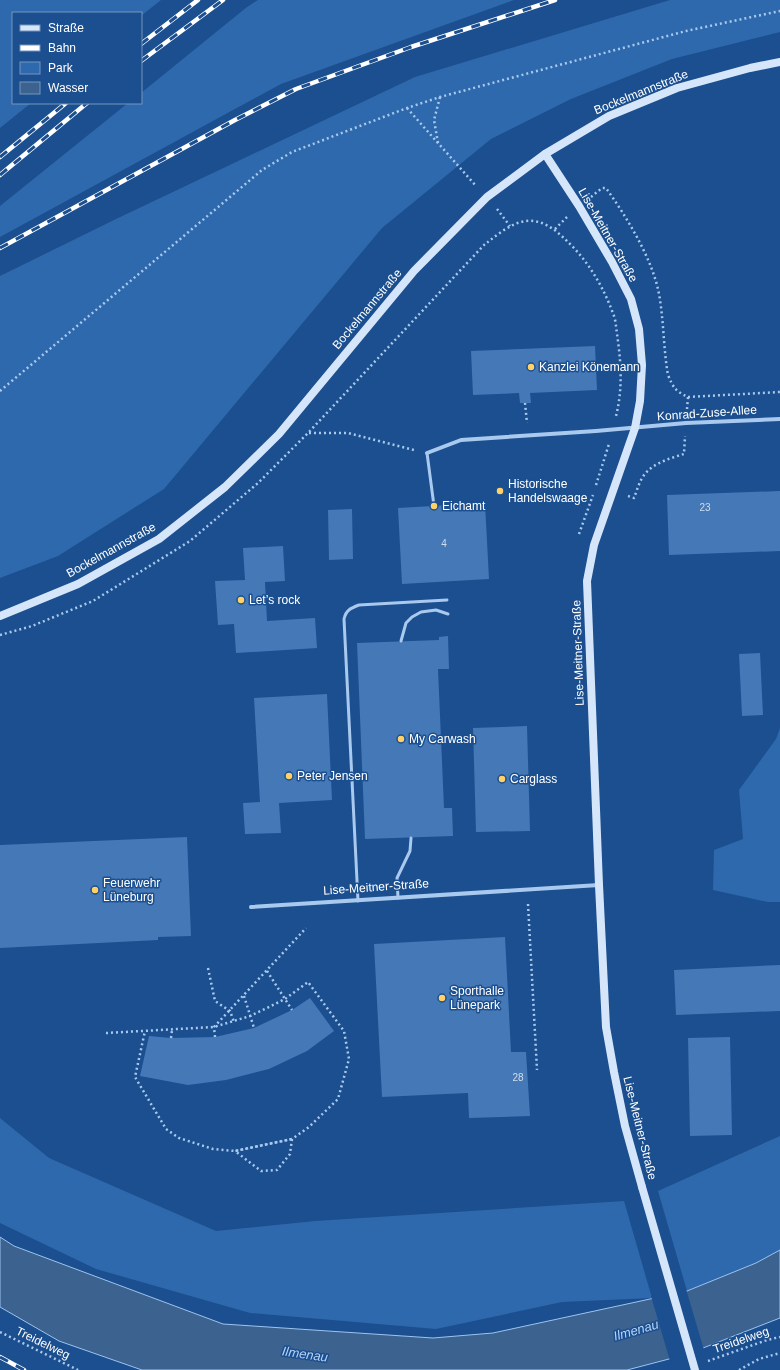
<svg xmlns="http://www.w3.org/2000/svg" width="780" height="1370" viewBox="0 0 780 1370" font-family="Arial,sans-serif">
<style>
.green{fill:#2e69ad}
.water{fill:#3c6290;stroke:#9cc4f0}
.pier{fill:#1b4f8f}
.building{fill:#4478b7}
.lines{fill:none;stroke-linecap:round;stroke-linejoin:round}
.path{stroke:#a9c9ee;stroke-width:2.5;stroke-dasharray:2 3;stroke-linecap:butt}
.service{stroke:#a9c9ee;stroke-width:3}
.minor{stroke:#a9c9ee;stroke-width:4}
.secondary{stroke:#d6e6fa;stroke-width:8}
.rail-casing{stroke:#fff;stroke-width:4.5}
.rail{stroke:#1b4f8f;stroke-width:3;stroke-dasharray:9;stroke-linecap:butt}
.secondary-bridge{stroke:#d6e6fa;stroke-width:8}
.poi-dot{fill:#ffd166;stroke:#1b4f8f;stroke-width:1.5}
.labels{text-anchor:middle;dominant-baseline:central;stroke-width:3;stroke-linejoin:round;paint-order:stroke}
.number-label{font-size:10px;fill:#d0dded}
.street-label{font-size:12px;fill:#fff;stroke:#1b4f8f}
.poi-label{font-size:12px;fill:#fff;stroke:#1b4f8f;text-anchor:start}
.water-label{font-size:13px;font-style:italic;fill:#b5d3f5;stroke:#1b4f8f}
</style>
<rect width="100%" height="100%" fill="#1b4f8f"/>
<!-- green -->
<g class="green">
<path d="M 0,0 L 161,0 L 141,16 L 141,13 L 13,13 L 13,103 L 31,103 L 0,128 Z"/>
<path d="M 258,0 L 514,0 L 281,84 L 0,237 L 0,206 L 128,103 L 141,103 L 141,93 L 247,7 Z"/>
<path d="M 670,0 L 780,0 L 780,32 L 672,59 L 571,99 L 491,139 L 382,228 L 164,489 L 58,556 L 0,578 L 0,276 L 116,219 L 415,77 Z"/>
<path d="M 780,728 L 780,902 L 768,902 L 713,890 L 714,850 L 743,839 L 739,790 L 776,739 Z"/>
<path d="M 0,1118 L 49,1158 L 216,1231 L 315,1221 L 624,1201 L 652,1298 L 562,1302 L 436,1329 L 250,1313 L 96,1269 L 0,1223 Z"/>
<path d="M 780,1136 L 780,1250 L 756,1263 L 687,1291 L 658,1191 Z"/>
</g>
<!-- water -->
<path class="water" d="M 0,1237 L 14,1246 L 223,1324 L 433,1338 L 493,1333 L 687,1291 L 756,1263 L 780,1250 L 780,1318 L 703,1348 L 669,1359 L 627,1370 L 142,1370 L 59,1341 L 0,1307 Z"/>
<!-- pier -->
<path class="pier" d="M 686,1289 L 704,1350 L 670,1361 L 651,1296 Z"/>
<!-- building -->
<g class="building">
<path d="M 595,346 L 597,390 L 530,393 L 531,403 L 520,403 L 519,393 L 473,395 L 471,351 Z"/>
<path d="M 780,491 L 780,551 L 669,555 L 667,495 Z"/>
<path d="M 485,503 L 489,579 L 402,584 L 398,508 Z"/>
<path d="M 352,509 L 353,559 L 329,560 L 328,510 Z"/>
<path d="M 283,546 L 285,581 L 265,582 L 267,621 L 315,618 L 317,648 L 236,653 L 234,624 L 218,625 L 215,581 L 245,580 L 243,548 Z"/>
<path d="M 448,636 L 449,669 L 438,669 L 444,808 L 452,808 L 453,836 L 365,839 L 357,643 L 439,640 L 439,637 Z"/>
<path d="M 760,653 L 763,715 L 742,716 L 739,654 Z"/>
<path d="M 327,694 L 332,800 L 279,803 L 281,833 L 245,834 L 243,803 L 260,802 L 254,698 Z"/>
<path d="M 527,726 L 530,831 L 476,832 L 473,728 Z"/>
<path d="M 187,837 L 191,936 L 158,937 L 158,940 L 0,948 L 0,845 Z"/>
<path d="M 505,937 L 511,1052 L 526,1052 L 530,1116 L 469,1118 L 468,1093 L 382,1097 L 374,944 Z"/>
<path d="M 780,965 L 780,1011 L 676,1015 L 674,970 Z"/>
<path d="M 310,998 L 334,1031 L 307,1051 L 269,1069 L 226,1080 L 188,1085 L 140,1076 L 149,1036 L 171,1038 L 215,1037 L 254,1028 L 292,1010 Z"/>
<path d="M 730,1037 L 732,1135 L 690,1136 L 688,1038 Z"/>
</g>
<g class="lines">
<!-- path -->
<g class="path">
<path d="M 407,108 L 476,186"/>
<path d="M 438,143 L 434,120 L 440,97"/>
<path d="M 591,197 L 602,188 L 606,188 C 626,216 650,255 658,289 C 664,317 663,347 668,375 C 673,387 675,391 688,397 L 687,409"/>
<path d="M 497,209 L 510,226"/>
<path d="M 555,229 L 567,217"/>
<path d="M 0,391 L 262,170 L 292,152 L 407,108 L 440,97 L 686,31 L 780,11"/>
<path d="M 688,397 L 780,392"/>
<path d="M 525,403 L 527,423"/>
<path d="M 309,433 L 348,433 L 414,450"/>
<path d="M 596,485 L 609,444"/>
<path d="M 628,496 L 634,498 C 636,493 638,486 641,480 C 649,464 668,459 684,454 L 685,436"/>
<path d="M 579,534 L 593,495"/>
<path d="M 0,635 L 32,626 L 93,601 L 190,541 L 258,483 L 308,433 L 484,245 C 496,236 510,223 526,221 C 543,219 557,231 568,242 C 589,262 604,288 614,316 C 616,322 616,328 617,334 C 621,361 623,389 616,416"/>
<path d="M 528,904 L 537,1070"/>
<path d="M 208,968 L 215,1001 L 230,1011 L 234,1022"/>
<path d="M 267,971 L 292,1010"/>
<path d="M 244,996 L 254,1028"/>
<path d="M 106,1033 L 214,1027 L 250,1016 L 267,1008 L 285,999 L 308,982 L 344,1031 L 349,1059 L 338,1099 L 309,1127 L 292,1139 L 235,1151 L 213,1149 L 179,1138 L 166,1129 L 135,1077 L 145,1031"/>
<path d="M 215,1037 L 214,1027 L 306,928"/>
<path d="M 171,1038 L 172,1030"/>
<path d="M 292,1139 L 290,1154 L 277,1170 L 261,1171 L 235,1151 Z"/>
<path d="M 0,1332 L 78,1370"/>
<path d="M 708,1361 L 767,1340 L 780,1337"/>
<path d="M 739,1370 L 759,1359 L 780,1353"/>
</g>
<!-- service -->
<g class="service">
<path d="M 427,453 L 434,506"/>
<path d="M 401,641 L 406,623 L 412,617 L 421,612 L 436,610 L 448,614"/>
<path d="M 398,898 L 397,878 L 410,851 L 411,838"/>
<path d="M 358,901 L 344,619 C 346,610 351,608 359,605 L 447,600"/>
</g>
<!-- minor -->
<g class="minor">
<path d="M 427,453 L 461,440 L 596,431 L 686,423 L 780,419"/>
<path d="M 251,907 L 599,885"/>
</g>
<!-- secondary -->
<g class="secondary">
<path d="M 545,154 L 579,206 L 612,262 L 631,299 L 639,329 L 642,365 L 640,401 L 635,428 L 594,545 L 587,581 L 599,885 L 606,1027 L 614,1072 L 625,1126 L 642,1187"/>
<path d="M 0,616 L 78,584 L 159,539 L 225,487 L 279,434 L 414,271 L 487,197 L 545,154 L 609,116 L 677,88 L 750,68 L 780,62"/>
</g>
<defs>
<g id="rail">
<path d="M 141,44 L 198,0"/>
<path d="M 141,61 L 223,0"/>
<path d="M 0,157 L 66,103"/>
<path d="M 0,175 L 87,103"/>
<path d="M 0,248 L 235,120 L 296,89 L 411,47 L 555,0"/>
<path d="M 0,1357 L 24,1370"/>
</g>
</defs>
<!-- rail casing -->
<use href="#rail" class="rail-casing"/>
<!-- rail -->
<use href="#rail" class="rail"/>
<!-- secondary-bridge -->
<path class="secondary-bridge" d="M 642,1187 L 695,1370"/>
</g>
<!-- markers -->
<g class="poi-dot">
<circle cx="531" cy="367" r="4"/>
<circle cx="500" cy="491" r="4"/>
<circle cx="434" cy="506" r="4"/>
<circle cx="241" cy="600" r="4"/>
<circle cx="401" cy="739" r="4"/>
<circle cx="289" cy="776" r="4"/>
<circle cx="502" cy="779" r="4"/>
<circle cx="95" cy="890" r="4"/>
<circle cx="442" cy="998" r="4"/>
</g>
<g class="labels">
<!-- number labels -->
<g class="number-label">
<text x="705" y="507">23</text>
<text x="444" y="543">4</text>
<text x="518" y="1077">28</text>
</g>
<!-- street labels -->
<g class="street-label">
<text transform="translate(641 92) rotate(-22)">Bockelmannstraße</text>
<text transform="translate(608 235) rotate(60)">Lise-Meitner-Straße</text>
<text transform="translate(367 309) rotate(-50)">Bockelmannstraße</text>
<text transform="translate(707 413) rotate(-4)">Konrad-Zuse-Allee</text>
<text transform="translate(111 550) rotate(-29)">Bockelmannstraße</text>
<text transform="translate(578 653) rotate(-92)">Lise-Meitner-Straße</text>
<text transform="translate(376 887) rotate(-4)">Lise-Meitner-Straße</text>
<text transform="translate(640 1128) rotate(76)">Lise-Meitner-Straße</text>
<text transform="translate(741 1340) rotate(-19)">Treidelweg</text>
<text transform="translate(43 1343) rotate(26)">Treidelweg</text>
</g>
<!-- poi labels -->
<g class="poi-label">
<text x="539" y="367">Kanzlei Könemann</text>
<text x="508" y="484">Historische<tspan x="508" dy="14">Handelswaage</tspan></text>
<text x="442" y="506">Eichamt</text>
<text x="249" y="600">Let’s rock</text>
<text x="409" y="739">My Carwash</text>
<text x="297" y="776">Peter Jensen</text>
<text x="510" y="779">Carglass</text>
<text x="103" y="883">Feuerwehr<tspan x="103" dy="14">Lüneburg</tspan></text>
<text x="450" y="991">Sporthalle<tspan x="450" dy="14">Lünepark</tspan></text>
</g>
<!-- water labels -->
<g class="water-label">
<text transform="translate(636 1330) rotate(-16)">Ilmenau</text>
<text transform="translate(305 1354) rotate(8)">Ilmenau</text>
</g>
</g>
<!-- legend -->
<rect x="12" y="12" width="130" height="92" fill="#1b4f8f" stroke="#7695bc"/>
<rect x="20" y="25" width="20" height="6" fill="#d6e6fa" stroke="#7695bc"/>
<text x="48" y="32" font-size="12" fill="#ffffff">Straße</text>
<rect x="20" y="45" width="20" height="6" fill="#ffffff" stroke="#7695bc"/>
<text x="48" y="52" font-size="12" fill="#ffffff">Bahn</text>
<rect x="20" y="62" width="20" height="12" fill="#2e69ad" stroke="#7695bc"/>
<text x="48" y="72" font-size="12" fill="#ffffff">Park</text>
<rect x="20" y="82" width="20" height="12" fill="#3c6290" stroke="#7695bc"/>
<text x="48" y="92" font-size="12" fill="#ffffff">Wasser</text>
</svg>
